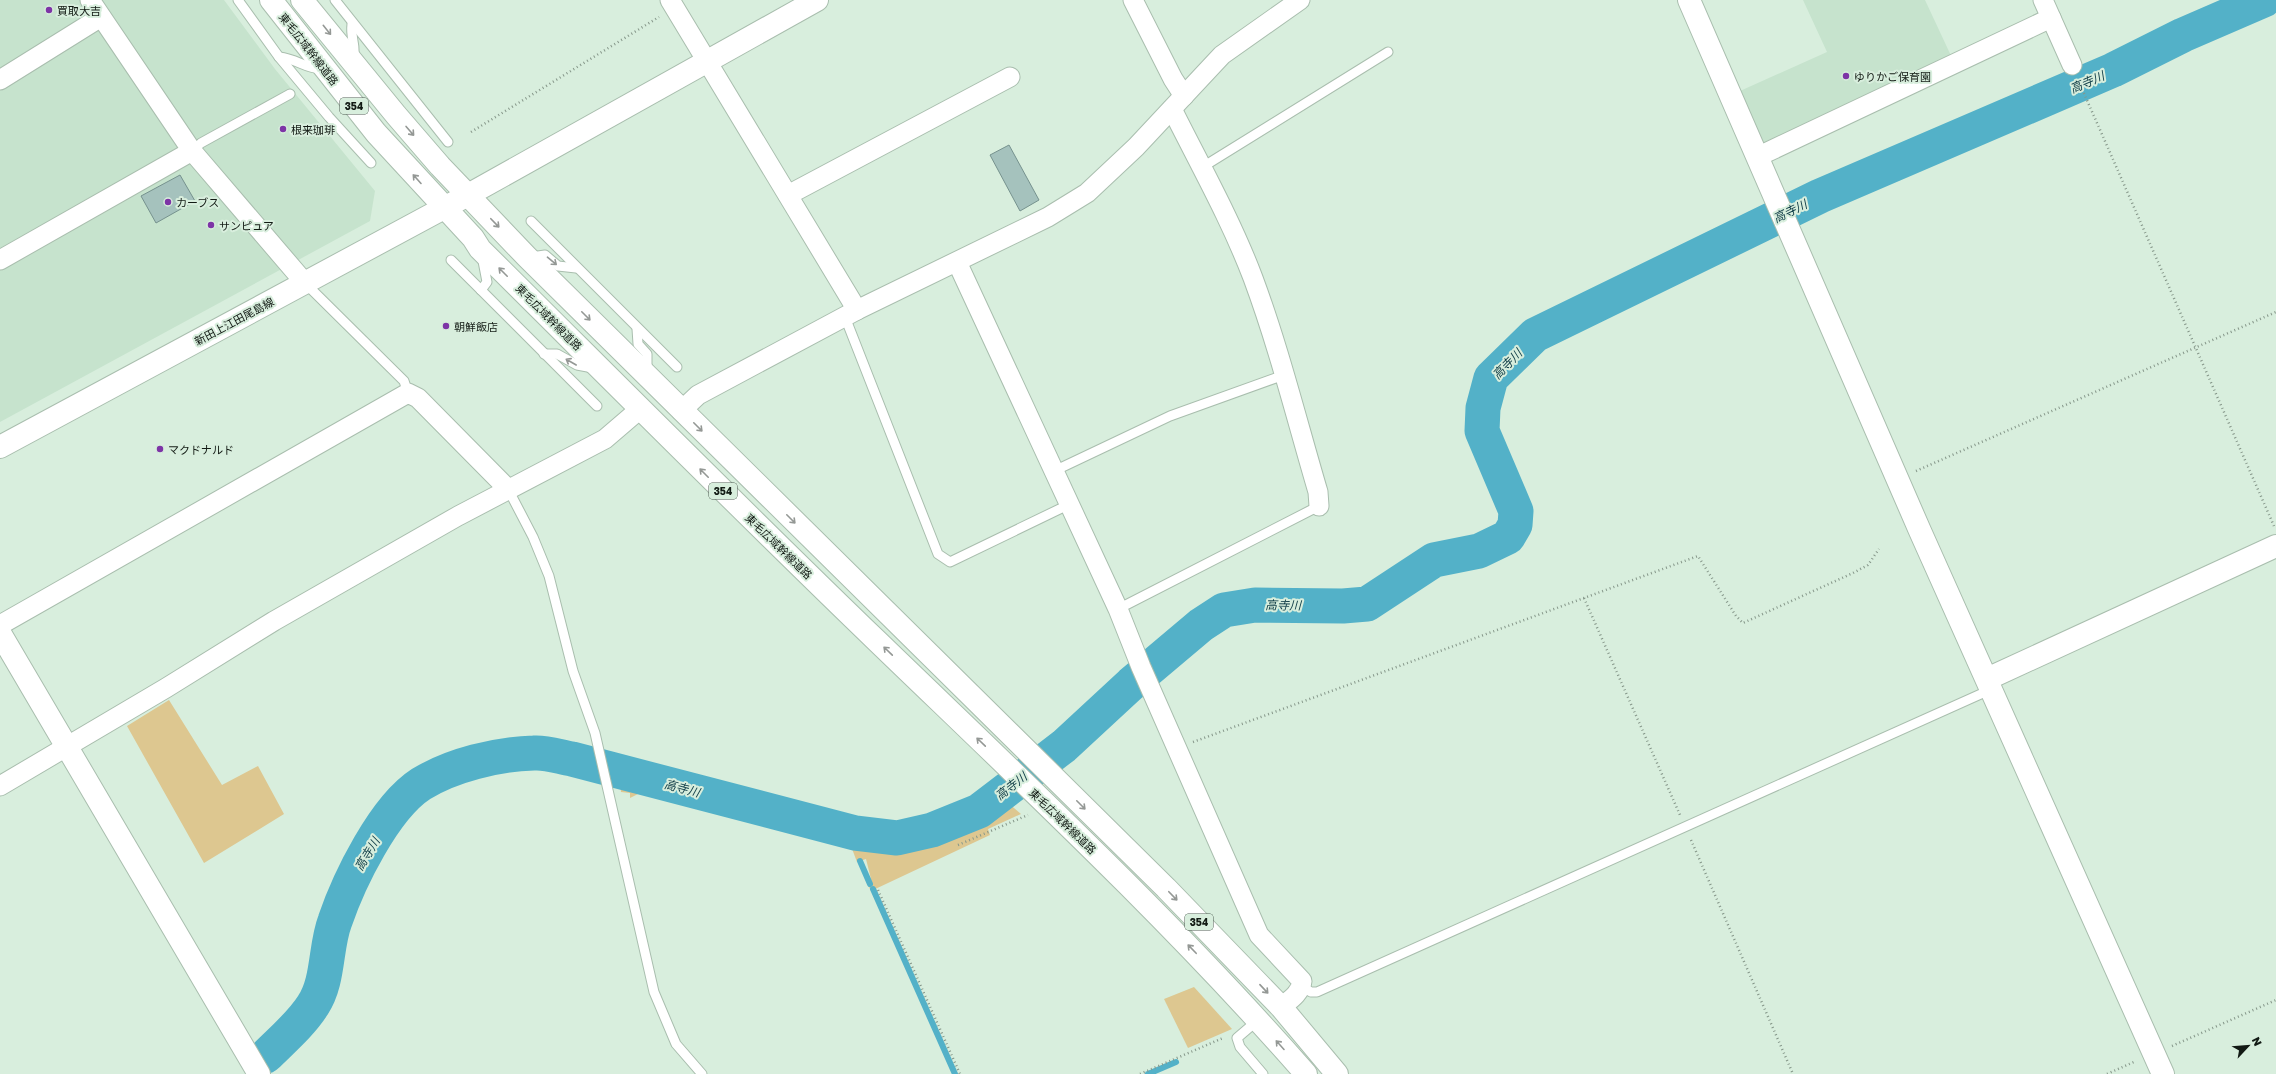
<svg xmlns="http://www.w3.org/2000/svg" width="2276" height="1074" viewBox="0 0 2276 1074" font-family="'Golos Text','Noto Sans JP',sans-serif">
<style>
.built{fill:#c6e3cd}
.green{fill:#ddc790}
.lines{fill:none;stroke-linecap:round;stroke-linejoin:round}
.stream{stroke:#53b1c8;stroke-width:6}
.river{stroke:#53b1c8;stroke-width:35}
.building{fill:#a5c2bd;stroke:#76928e}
.service-casing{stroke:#a9beae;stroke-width:11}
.minor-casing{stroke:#a9beae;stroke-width:21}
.tertiary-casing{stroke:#a9beae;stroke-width:24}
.secondary-casing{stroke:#a9beae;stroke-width:24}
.trunk-casing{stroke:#a9beae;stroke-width:24}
.path{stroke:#86978a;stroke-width:2.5;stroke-dasharray:1 3;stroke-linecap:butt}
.service{stroke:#fff;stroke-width:9}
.minor{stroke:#fff;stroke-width:19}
.tertiary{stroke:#fff;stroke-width:22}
.secondary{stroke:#fff;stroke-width:22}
.trunk{stroke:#fff;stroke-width:22}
.oneway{stroke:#949895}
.poi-dot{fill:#7d34a6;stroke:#d8eedd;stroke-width:1.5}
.labels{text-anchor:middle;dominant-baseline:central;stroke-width:4;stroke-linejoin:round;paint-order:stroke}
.shield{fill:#d8eedd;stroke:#4d5a50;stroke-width:1}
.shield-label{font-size:10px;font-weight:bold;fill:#121a14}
.poi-label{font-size:11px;fill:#121a14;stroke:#d8eedd;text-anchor:start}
.street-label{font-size:11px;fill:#121a14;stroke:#d8eedd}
.water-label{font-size:12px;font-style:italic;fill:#14404a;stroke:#d8eedd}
</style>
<rect width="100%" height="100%" fill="#d8eedd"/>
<!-- built -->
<g class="built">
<path d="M 0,0 L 224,0 L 275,69 L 375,191 L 370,221 L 0,422 Z"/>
<path d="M 1803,0 L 1925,0 L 1953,60 L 1764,145 L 1740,91 L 1827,52 Z"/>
</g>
<!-- green -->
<g class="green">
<path d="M 169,700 L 222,785 L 258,766 L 284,814 L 204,863 L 127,726 Z"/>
<path d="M 620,782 L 857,841 L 887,845 L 917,843 L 987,817 L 1006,801 L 1021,814 L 988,829 L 990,835 L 871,891 L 868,885 L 872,883 L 866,859 L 857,862 L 851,846 L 640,793 L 630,798 L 630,793 L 621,792 Z"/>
<path d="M 1194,987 L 1232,1029 L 1188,1048 L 1164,999 Z"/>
</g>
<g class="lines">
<!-- stream -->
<g class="stream">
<path d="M 860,861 L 870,884"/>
<path d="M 873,889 L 955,1074"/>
<path d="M 1148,1074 L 1176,1062"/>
</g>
<!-- river -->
<path class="river" d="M 266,1056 C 282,1040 301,1024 313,1005 C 329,981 325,947 335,921 C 349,880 384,808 421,784 C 452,765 497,754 534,753 C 546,752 560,757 572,759 L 855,833 L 897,838 L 932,830 L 979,811 L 1064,746 L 1131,684 L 1201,625 L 1224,610 L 1255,605 L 1343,606 L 1367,604 L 1434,560 L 1479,551 L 1508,537 L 1515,525 L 1516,511 L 1482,431 L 1483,408 L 1491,378 L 1535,335 L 1820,196 L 2113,70 L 2183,35 L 2264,0"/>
</g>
<!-- building -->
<g class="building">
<path d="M 1009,145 L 1039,200 L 1020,211 L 990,155 Z"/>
<path d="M 180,175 L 195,201 L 156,223 L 141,196 Z"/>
</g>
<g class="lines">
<defs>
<g id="service">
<path d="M 238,0 L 279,57 L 329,117 L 371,163"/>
<path d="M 335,0 L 448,142"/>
<path d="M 352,24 C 350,40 357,44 353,61"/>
<path d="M 279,57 C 298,59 303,68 322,69"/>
<path d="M 192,151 L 201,143 L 290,94"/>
<path d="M 1201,168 L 1388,52"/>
<path d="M 531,221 L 677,367"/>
<path d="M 531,257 L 545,255 L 558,266 L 576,268"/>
<path d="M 451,260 L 597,406"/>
<path d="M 305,283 L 404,381 L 408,393"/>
<path d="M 481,290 L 487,282 L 482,256"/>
<path d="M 845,317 L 938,554 L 950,562 L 1070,504"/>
<path d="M 637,329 L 638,344 L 647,354 L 647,372"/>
<path d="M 544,354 L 557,354 L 577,365 L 593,368"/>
<path d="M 1054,471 L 1170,416 L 1284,375"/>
<path d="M 508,489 L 533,537 L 549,576 L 573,671 L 595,733 L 654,992 L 676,1044 L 702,1074"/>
<path d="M 1118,609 L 1319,506"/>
<path d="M 1302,987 L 1311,992 L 1317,992 L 1992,689"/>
<path d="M 1258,1020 L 1237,1038 L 1240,1047 L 1263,1074"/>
</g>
<g id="minor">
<path d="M 90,0 L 192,151 L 305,283"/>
<path d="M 670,0 L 857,310"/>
<path d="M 1133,0 L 1173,79 L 1184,96"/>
<path d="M 2043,0 L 2072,65"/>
<path d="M 0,80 L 101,17"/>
<path d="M 1172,109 C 1200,165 1231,220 1253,278 C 1279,348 1297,421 1318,492 L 1319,506"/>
<path d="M 1757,157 L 2051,18"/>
<path d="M 788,195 L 1010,77"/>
<path d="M 0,260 L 192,151"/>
<path d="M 957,262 L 1118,609 L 1141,667 L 1259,935 L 1302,981 C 1301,993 1290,1000 1281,1007"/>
<path d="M 681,411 L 698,395 L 857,310 L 1048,217 L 1087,193 L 1136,147 L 1222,55 L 1300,0"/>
<path d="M 0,625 L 408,393 L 418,398 L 508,489"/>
<path d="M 0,786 L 166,688 L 274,621 L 458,516 L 605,439 L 640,409"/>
</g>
<g id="tertiary">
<path d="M 1689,0 L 1920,531 L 2163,1074"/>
<path d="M 468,195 L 817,0"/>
<path d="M 0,633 L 259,1074"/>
<path d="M 1987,679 L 2276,546"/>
</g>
<path id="secondary" d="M 0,447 L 468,195"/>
<g id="trunk">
<path d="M 271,0 L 376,133 L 473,238 L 480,249 C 612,380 743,512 877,641 C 1023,782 1172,921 1306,1074"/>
<path d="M 302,0 L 396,115 L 440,166 L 527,257 L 1166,888 L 1281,1007 L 1337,1074"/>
</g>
</defs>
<!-- service casing -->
<use href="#service" class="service-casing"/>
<!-- minor casing -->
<use href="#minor" class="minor-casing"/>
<!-- tertiary casing -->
<use href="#tertiary" class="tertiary-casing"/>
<!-- secondary casing -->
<use href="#secondary" class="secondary-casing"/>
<!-- trunk casing -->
<use href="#trunk" class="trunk-casing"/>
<!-- path -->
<g class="path">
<path d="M 2079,82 L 2274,526"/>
<path d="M 471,132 L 659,17"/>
<path d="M 1916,471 L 2276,312"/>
<path d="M 1584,598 L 1680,815"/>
<path d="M 1193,742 L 1698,556 L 1736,616 L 1743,623 L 1853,573 L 1868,565 L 1879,549"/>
<path d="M 1691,840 L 1793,1074"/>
<path d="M 958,845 L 1028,815"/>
<path d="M 878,890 L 960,1074"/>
<path d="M 2172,1046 L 2276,1000"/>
<path d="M 1140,1074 L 1223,1038"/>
<path d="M 2107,1074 L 2136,1061"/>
</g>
<!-- service -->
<use href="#service" class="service"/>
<!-- minor -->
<use href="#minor" class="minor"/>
<!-- tertiary -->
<use href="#tertiary" class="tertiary"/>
<!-- secondary -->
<use href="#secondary" class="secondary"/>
<!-- trunk -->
<use href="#trunk" class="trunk"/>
</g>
<!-- one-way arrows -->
<defs><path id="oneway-shaft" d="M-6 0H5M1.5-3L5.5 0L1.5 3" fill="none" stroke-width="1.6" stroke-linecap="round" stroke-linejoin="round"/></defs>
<g class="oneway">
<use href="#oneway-shaft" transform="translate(327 30) rotate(51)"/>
<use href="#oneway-shaft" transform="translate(410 131) rotate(49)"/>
<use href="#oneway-shaft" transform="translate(417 179) rotate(-132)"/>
<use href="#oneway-shaft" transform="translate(495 223) rotate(46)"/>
<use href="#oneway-shaft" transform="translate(552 261) rotate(40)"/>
<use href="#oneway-shaft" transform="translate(503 272) rotate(-135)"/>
<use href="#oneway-shaft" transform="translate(586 316) rotate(45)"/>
<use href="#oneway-shaft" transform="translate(571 362) rotate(-150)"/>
<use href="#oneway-shaft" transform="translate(698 427) rotate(45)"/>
<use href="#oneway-shaft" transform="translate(704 473) rotate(-135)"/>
<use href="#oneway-shaft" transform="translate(791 519) rotate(45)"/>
<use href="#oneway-shaft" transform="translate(888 651) rotate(-136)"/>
<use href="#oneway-shaft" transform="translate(981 742) rotate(-136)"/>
<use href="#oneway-shaft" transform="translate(1081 805) rotate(45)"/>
<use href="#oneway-shaft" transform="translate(1173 896) rotate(46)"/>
<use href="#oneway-shaft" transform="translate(1192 949) rotate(-134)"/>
<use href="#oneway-shaft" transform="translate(1264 989) rotate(47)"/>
<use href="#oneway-shaft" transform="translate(1280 1045) rotate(-132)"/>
</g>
<!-- markers -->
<g class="poi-dot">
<circle cx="49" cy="10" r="4"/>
<circle cx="1846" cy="76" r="4"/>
<circle cx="283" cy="129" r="4"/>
<circle cx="168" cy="202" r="4"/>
<circle cx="211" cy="225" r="4"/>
<circle cx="446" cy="326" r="4"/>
<circle cx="160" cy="449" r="4"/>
</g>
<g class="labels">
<!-- shield labels -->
<g class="shield">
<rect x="340" y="98" width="28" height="16" rx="3"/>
<rect x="709" y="483" width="28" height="16" rx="3"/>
<rect x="1185" y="914" width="28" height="16" rx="3"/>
</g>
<g class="shield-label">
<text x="354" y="106">354</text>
<text x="723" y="491">354</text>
<text x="1199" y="922">354</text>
</g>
<!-- poi labels -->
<g class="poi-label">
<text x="57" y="10">買取大吉</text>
<text x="1854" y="76">ゆりかご保育園</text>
<text x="291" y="129">根来珈琲</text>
<text x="176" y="202">カーブス</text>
<text x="219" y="225">サンピュア</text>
<text x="454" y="326">朝鮮飯店</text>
<text x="168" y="449">マクドナルド</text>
</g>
<!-- street labels -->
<g class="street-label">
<text transform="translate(309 49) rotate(52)">東毛広域幹線道路</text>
<text transform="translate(549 317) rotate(45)">東毛広域幹線道路</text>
<text transform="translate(234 321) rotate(-28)">新田上江田尾島線</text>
<text transform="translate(779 546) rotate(44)">東毛広域幹線道路</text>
<text transform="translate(1063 821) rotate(44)">東毛広域幹線道路</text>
</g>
<!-- water labels -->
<g class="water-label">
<text transform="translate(2087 82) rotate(-23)">高寺川</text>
<text transform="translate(1790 211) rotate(-26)">高寺川</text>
<text transform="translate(1507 364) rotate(-46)">高寺川</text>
<text transform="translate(1283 605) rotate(1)">高寺川</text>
<text transform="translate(1011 786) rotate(-38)">高寺川</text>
<text transform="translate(682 788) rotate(15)">高寺川</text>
<text transform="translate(367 854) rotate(-59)">高寺川</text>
</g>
</g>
<!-- north arrow -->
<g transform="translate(2248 1046) rotate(64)" stroke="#d8eedd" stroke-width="3" paint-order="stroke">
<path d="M0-3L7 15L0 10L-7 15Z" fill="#121a14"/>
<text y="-6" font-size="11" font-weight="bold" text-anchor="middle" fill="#121a14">N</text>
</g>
</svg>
